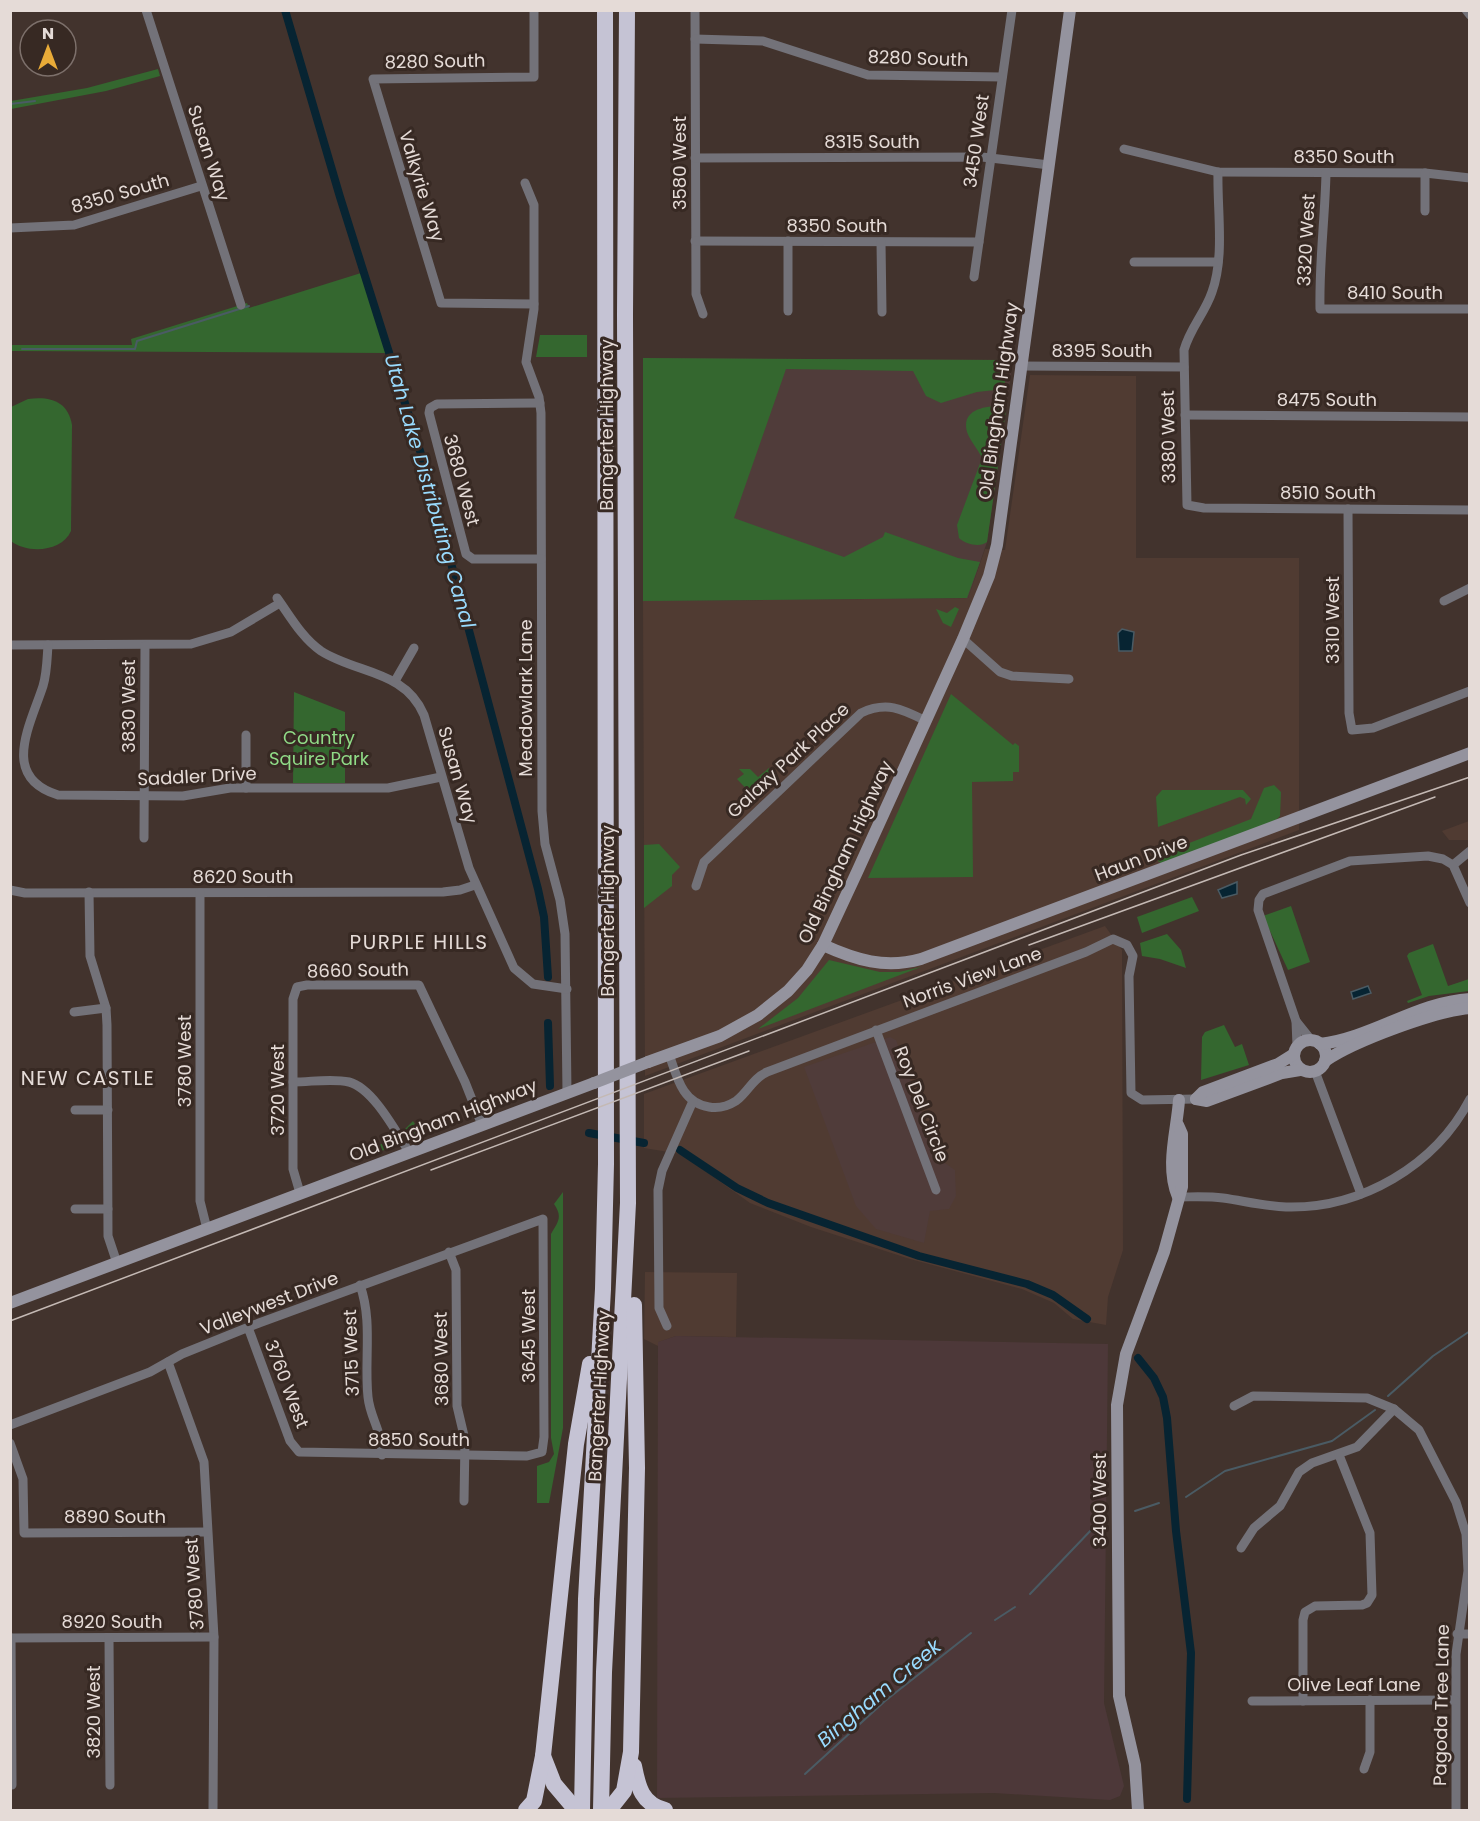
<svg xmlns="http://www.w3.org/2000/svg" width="1480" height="1821" viewBox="0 0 1480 1821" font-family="Poppins,sans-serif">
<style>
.built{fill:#503b32}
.education{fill:#503c3a}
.medical{fill:#4d3839}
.green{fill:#34672f}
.water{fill:#072432;stroke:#4a5b64;stroke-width:1.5}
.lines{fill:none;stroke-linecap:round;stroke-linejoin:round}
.stream{stroke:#4a5b64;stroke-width:2}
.canal{stroke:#072432;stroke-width:8}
.street{stroke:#737279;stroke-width:9}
.secondary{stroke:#94939e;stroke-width:12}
.highway{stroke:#c5c3d4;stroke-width:16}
.tram{stroke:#c4b9b4;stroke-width:1.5}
.secondary-bridge{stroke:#94939e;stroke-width:12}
.labels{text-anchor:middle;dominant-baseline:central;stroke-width:6;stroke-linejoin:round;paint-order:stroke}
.street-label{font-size:18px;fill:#e5dbd7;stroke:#372923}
.park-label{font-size:18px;fill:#90db87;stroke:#372923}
.water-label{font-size:20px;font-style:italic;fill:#99dbfe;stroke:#372923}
.neighbourhood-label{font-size:20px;letter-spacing:1.5px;fill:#e5dbd7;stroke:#372923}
</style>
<rect width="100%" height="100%" fill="#42332d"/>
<!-- built -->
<g class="built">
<path d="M 1030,375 L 1136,376 L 1136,558 L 1299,558 L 1299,830 L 645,1076 L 643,601 L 968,598 L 985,549 L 1005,550 Z"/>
<path d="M 1469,821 L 1469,840 L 1449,840 L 1442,831 Z"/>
<path d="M 1105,926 L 1122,950 L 1123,1250 L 1108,1297 L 1106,1325 L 1073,1319 L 1054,1303 L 1022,1289 L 910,1259 L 811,1227 L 750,1203 L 681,1154 L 644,1148 L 644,1094 Z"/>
<path d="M 645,1272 L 737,1273 L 736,1337 L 676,1336 L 659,1342 L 658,1346 L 644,1339 Z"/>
</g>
<!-- education -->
<g class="education">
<path d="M 643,358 L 1013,360 L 987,542 L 968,598 L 643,601 Z"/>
<path d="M 890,1037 L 896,1040 L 939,1159 L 955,1170 L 956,1196 L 949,1209 L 930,1211 L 924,1243 L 876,1229 L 856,1206 L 804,1067 Z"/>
</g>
<!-- medical -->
<path class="medical" d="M 676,1336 L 1108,1344 L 1104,1703 L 1124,1786 L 1120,1796 L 1110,1800 L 994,1793 L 657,1798 L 658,1342 Z"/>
<!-- green -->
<g class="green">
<path d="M 158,69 L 160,76 L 106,91 L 11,109 L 11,101 L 87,88 Z"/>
<path d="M 361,273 L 386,353 L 11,351 L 11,345 L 132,345 L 131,339 L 247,303 L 249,308 Z"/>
<path d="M 540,335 L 587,335 L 587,357 L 536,357 Z"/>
<path d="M 643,358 L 1008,360 L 1004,389 L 977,392 L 941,403 L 926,396 L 913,371 L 786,369 L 734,518 L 844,557 L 883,537 L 885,532 L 958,558 L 980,562 L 967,598 L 643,601 Z"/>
<path d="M 28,399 C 50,396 68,401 72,425 L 71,531 C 62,552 27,554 11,541 L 11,407 Z"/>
<path d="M 1000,406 L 1006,410 L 987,542 C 980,548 965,544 959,538 L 957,525 L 982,458 C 978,449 970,441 967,432 C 961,410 984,406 1000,406 Z"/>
<path d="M 955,607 L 959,609 L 951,627 L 943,623 L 936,609 L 947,613 Z"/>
<path d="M 294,692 L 345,712 L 345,783 L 293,783 Z"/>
<path d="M 951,694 L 1013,745 L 1015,743 L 1019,746 L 1019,772 L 1013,772 L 1013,781 L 972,782 L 973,877 L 868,878 Z"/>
<path d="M 769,768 L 778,776 L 755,798 L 737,779 L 744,774 L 739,769 L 750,769 L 758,777 Z"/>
<path d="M 1274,785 L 1281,792 L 1280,816 L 1275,821 L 1162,864 L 1158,861 L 1156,847 L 1173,843 L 1179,847 L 1251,819 L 1264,788 Z"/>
<path d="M 1162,790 L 1243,790 L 1251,799 L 1246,805 L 1245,799 L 1240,797 L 1158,827 L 1156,797 Z"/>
<path d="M 659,844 L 680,867 L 672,875 L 672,886 L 644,908 L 644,845 Z"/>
<path d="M 1192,897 L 1199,911 L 1142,933 L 1137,917 Z"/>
<path d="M 1291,906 L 1310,962 L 1288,970 L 1263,916 Z"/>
<path d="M 1167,934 L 1181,950 L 1186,968 L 1160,959 L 1142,956 L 1140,943 Z"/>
<path d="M 1433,944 L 1448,986 L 1469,979 L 1469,991 L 1429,996 L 1408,1003 L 1407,1001 L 1422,995 L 1407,956 L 1409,953 Z"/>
<path d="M 829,960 L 880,972 L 899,972 L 921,967 L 758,1029 L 798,998 Z"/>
<path d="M 1224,1025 L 1235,1047 L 1242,1044 L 1249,1065 L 1201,1080 L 1202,1037 L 1205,1032 Z"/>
<path d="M 413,1121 L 422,1135 L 412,1139 L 405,1129 Z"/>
<path d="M 388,1140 L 387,1149 L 351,1162 Z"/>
<path d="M 563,1192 L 563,1428 L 549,1503 L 537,1503 L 537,1466 L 549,1462 L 554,1454 L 551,1438 L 551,1234 C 558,1222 563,1217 554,1204 Z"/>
</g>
<!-- water -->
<g class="water">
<path d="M 1122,629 L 1134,632 L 1132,651 L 1119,651 L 1118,633 Z"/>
<path d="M 1237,882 L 1237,894 L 1222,898 L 1218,890 Z"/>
<path d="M 1368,986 L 1371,993 L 1353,999 L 1351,992 Z"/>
</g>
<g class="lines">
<!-- stream -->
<g class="stream">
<path d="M 10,104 L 35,101"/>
<path d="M 22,349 L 135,349 L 137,341 L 249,306"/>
<path d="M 1388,1396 L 1433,1356 L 1470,1331"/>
<path d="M 1186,1497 L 1225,1471 L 1332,1441 L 1375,1410"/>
<path d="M 1135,1511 L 1159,1503"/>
<path d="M 1030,1594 L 1094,1527 L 1101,1524"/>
<path d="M 995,1620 L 1015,1607"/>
<path d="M 805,1774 L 885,1701 L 971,1633"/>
</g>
<!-- canal -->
<g class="canal">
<path d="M 285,10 L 340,197 L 427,473 L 538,889 L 544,917 L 548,977"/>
<path d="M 548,1023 L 550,1086"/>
<path d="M 589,1133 L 644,1143"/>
<path d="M 680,1150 L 737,1188 L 768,1203 L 919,1256 L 1027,1284 L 1053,1295 L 1087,1319"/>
<path d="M 1138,1358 L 1154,1378 L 1163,1397 L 1167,1418 L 1176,1531 L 1191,1653 L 1187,1799"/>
</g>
<!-- street -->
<g class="street">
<path d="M 146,10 L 241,305"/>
<path d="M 534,10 L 534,77 L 373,79 L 441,303 L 534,304"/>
<path d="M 695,10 L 696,294 L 703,314"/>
<path d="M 1466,10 L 1470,15"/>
<path d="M 695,39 L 763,41 L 868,75 L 1002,77"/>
<path d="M 1124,149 L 1218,172 L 1425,173 L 1470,178"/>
<path d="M 695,158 L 982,157 L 1049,165"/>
<path d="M 1218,172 C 1217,210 1225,256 1212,292 C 1205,313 1190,328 1184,350 L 1187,505 L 1204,508 L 1470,510"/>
<path d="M 1326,173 C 1325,218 1319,263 1320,309 L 1470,309"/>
<path d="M 525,183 L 534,205 L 534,309 L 526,362 L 539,397 L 541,413 L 542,811 L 545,844 L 560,900 L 565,934 L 567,1092"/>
<path d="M 1425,211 L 1425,173"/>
<path d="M 10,228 L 74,225 L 201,186"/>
<path d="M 695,241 L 979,242"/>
<path d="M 788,241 L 788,311"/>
<path d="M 881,242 L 882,312"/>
<path d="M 1134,262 L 1218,262"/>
<path d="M 974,277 L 1012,10"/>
<path d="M 1020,366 L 1184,367"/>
<path d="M 540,403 L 437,404 L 430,408 L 429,413 L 466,554 L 473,559 L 541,559"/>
<path d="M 1185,415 L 1470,417"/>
<path d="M 1348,509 L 1349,713 L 1352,730 L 1373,728 L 1470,691"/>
<path d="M 277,598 C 290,616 302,638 321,651 C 357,674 405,670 424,715 L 469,868 L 514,968 L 533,984 L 567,989"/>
<path d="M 1444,601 L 1470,588"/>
<path d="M 963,639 L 1000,672 L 1012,676 L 1069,679"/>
<path d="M 10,645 L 191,644 L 231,632 L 280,603"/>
<path d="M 48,645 C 47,659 47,673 43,686 C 30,726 0,777 58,795 L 183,796 L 230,788 L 388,788 L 441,777"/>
<path d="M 395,681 L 414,648"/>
<path d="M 246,735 L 246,788"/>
<path d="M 144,838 L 145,646"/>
<path d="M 1453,865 L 1470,851"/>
<path d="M 696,886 L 704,862 L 861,713 C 887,701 902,709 926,721"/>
<path d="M 10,890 L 25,893 L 443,892 L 460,890 L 475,885"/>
<path d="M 89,892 L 90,956 L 106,1008 L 107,1025 L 108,1236 L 117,1263"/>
<path d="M 200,893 L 200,1201 L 207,1229"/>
<path d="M 74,1012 L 106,1008"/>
<path d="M 1296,1021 L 1312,1041"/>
<path d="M 876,1030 L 936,1190"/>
<path d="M 1297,1046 L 1296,1021 L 1258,910 L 1259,900 L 1263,894 L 1350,861 L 1428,856 L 1443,859 L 1453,865 L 1470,903"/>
<path d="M 669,1054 C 677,1077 682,1103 709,1107 C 719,1109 728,1106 736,1101 C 748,1092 753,1078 767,1072 L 1086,952 L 1113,939 L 1127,945 L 1133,956 L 1129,976 L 1131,1093 L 1142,1100 L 1196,1099"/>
<path d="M 1315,1071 L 1361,1194"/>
<path d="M 293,1082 C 311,1082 332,1078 349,1082 C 373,1088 396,1132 409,1152"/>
<path d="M 75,1110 L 108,1110"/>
<path d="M 300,1193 L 293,1169 L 293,999 L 297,987 L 307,985 L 419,985 L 465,1082 L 482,1125"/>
<path d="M 1178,1197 C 1193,1197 1208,1196 1223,1198 C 1244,1201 1265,1206 1286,1207 C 1361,1209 1435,1166 1470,1099"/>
<path d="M 75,1209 L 108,1209"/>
<path d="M 449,1252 L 456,1270 L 457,1406 L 465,1440 L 464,1501"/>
<path d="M 360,1285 C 373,1322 364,1359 368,1397 C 370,1418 382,1430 382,1455"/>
<path d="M 667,1326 L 659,1308 L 658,1190 L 662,1171 L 693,1101"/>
<path d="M 168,1362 L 204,1462 L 214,1637 L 213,1810"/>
<path d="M 1234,1406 L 1253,1396 L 1367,1398 L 1394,1409 L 1419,1430 L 1456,1502 L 1466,1534 L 1468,1571 L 1456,1654 L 1456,1810"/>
<path d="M 10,1425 L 150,1372 L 182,1354 L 259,1323 L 543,1219 L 544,1437 L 542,1452 L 527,1456 L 299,1452 L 290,1441 L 249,1330"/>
<path d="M 10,1443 L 23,1479 L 24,1533 L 207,1532"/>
<path d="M 1241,1548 L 1254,1528 L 1280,1506 L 1299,1472 L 1312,1463 L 1357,1447 L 1394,1409"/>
<path d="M 1457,1634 L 1470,1634"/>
<path d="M 10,1638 L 214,1637"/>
<path d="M 11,1638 L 12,1785"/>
<path d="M 109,1638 L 110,1785"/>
<path d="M 1252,1701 L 1455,1700"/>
<path d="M 1303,1701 L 1303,1620 L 1305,1612 L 1315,1606 L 1362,1605 L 1367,1603 L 1372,1595 L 1370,1533 L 1339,1455"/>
<path d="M 1364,1769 L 1370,1752 L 1370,1700"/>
</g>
<!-- secondary -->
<g class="secondary">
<path d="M 823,945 C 856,960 885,969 921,959 L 1470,753"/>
<circle cx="1310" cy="1056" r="16"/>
<path d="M 1320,1044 C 1372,1038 1417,1002 1470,999"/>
<path d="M 1325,1061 C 1354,1041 1435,1011 1470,1008"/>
<path d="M 648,1062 L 720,1036 L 758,1015 L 788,991 L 807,970 L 823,945 L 857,872 L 963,639 L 989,576 L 997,545 L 1070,10"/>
<path d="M 1196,1099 L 1207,1101 L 1282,1073 L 1300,1070"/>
<path d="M 1196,1099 L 1203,1092 L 1278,1064 L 1294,1054"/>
<path d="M 1178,1197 C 1165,1166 1177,1131 1179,1100"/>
<path d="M 10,1303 L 594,1083"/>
<path d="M 1138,1810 L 1135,1765 L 1119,1696 L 1117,1405 L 1126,1354 L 1164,1252 L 1182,1187 L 1182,1134 L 1178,1125"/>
</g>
<!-- highway -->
<g class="highway">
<path d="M 543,1756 L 554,1784 L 576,1810"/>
<path d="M 634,1766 C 638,1787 642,1804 665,1810"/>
<path d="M 526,1810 L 534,1801 L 543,1756 L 576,1444 L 590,1364"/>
<path d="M 582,1810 L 586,1599 L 603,1289 L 606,1164 L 605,10"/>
<path d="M 601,1810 L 604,1672 L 628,1203 L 625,315 L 627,10"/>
<path d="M 609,1810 L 624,1791 L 631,1752 L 637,1468 L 634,1305"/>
</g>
<!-- tram -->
<g class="tram">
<path d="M 1029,945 L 1435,797"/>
<path d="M 431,1170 L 749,1051"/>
<path d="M 10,1321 L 1241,855 L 1470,777"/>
</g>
<!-- secondary-bridge -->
<path class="secondary-bridge" d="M 594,1083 L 648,1062"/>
</g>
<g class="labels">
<!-- street labels -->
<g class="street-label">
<text transform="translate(918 58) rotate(2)">8280 South</text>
<text transform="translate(435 61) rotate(-1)">8280 South</text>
<text x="872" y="141">8315 South</text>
<text transform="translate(976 141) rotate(-82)">3450 West</text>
<text transform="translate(209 153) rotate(72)">Susan Way</text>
<text x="1344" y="156">8350 South</text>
<text transform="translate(679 163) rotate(-90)">3580 West</text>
<text transform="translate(422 186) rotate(73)">Valkyrie Way</text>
<text transform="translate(120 193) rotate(-16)">8350 South</text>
<text x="837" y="225">8350 South</text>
<text transform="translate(1306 240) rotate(-87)">3320 West</text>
<text x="1395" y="292">8410 South</text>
<text x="1102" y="350">8395 South</text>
<text x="1327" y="399">8475 South</text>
<text transform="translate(998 401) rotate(-82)">Old Bingham Highway</text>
<text transform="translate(606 425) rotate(-90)">Bangerter Highway</text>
<text transform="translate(1168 437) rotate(-91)">3380 West</text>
<text transform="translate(462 480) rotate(75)">3680 West</text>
<text x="1328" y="492">8510 South</text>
<text transform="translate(1332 620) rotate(-90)">3310 West</text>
<text transform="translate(525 698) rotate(-90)">Meadowlark Lane</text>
<text transform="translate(128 706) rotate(-90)">3830 West</text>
<text transform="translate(788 760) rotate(-43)">Galaxy Park Place</text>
<text transform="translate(458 775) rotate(74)">Susan Way</text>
<text transform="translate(197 776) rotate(-3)">Saddler Drive</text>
<text transform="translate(845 852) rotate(-65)">Old Bingham Highway</text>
<text transform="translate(1141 858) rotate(-21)">Haun Drive</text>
<text x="243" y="876">8620 South</text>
<text transform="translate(607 911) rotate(-90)">Bangerter Highway</text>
<text transform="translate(358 970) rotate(-1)">8660 South</text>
<text transform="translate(972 977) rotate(-20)">Norris View Lane</text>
<text transform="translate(184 1061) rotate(-90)">3780 West</text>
<text transform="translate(277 1090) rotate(-90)">3720 West</text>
<text transform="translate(922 1104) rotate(69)">Roy Del Circle</text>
<text transform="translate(443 1120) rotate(-21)">Old Bingham Highway</text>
<text transform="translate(269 1303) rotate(-21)">Valleywest Drive</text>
<text transform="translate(528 1336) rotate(-90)">3645 West</text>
<text transform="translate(351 1353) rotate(-92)">3715 West</text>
<text transform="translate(441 1359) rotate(-91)">3680 West</text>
<text transform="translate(287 1384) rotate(69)">3760 West</text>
<text transform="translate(599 1396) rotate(-87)">Bangerter Highway</text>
<text x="419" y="1439">8850 South</text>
<text transform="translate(1099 1500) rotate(-90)">3400 West</text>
<text x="115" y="1516">8890 South</text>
<text transform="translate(194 1584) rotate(-94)">3780 West</text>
<text x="112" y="1621">8920 South</text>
<text x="1354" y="1684">Olive Leaf Lane</text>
<text transform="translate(1441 1705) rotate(-89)">Pagoda Tree Lane</text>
<text transform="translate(93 1712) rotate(-90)">3820 West</text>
</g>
<!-- park labels -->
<g class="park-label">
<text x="319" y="737">Country<tspan x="319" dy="21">Squire Park</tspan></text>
</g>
<!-- water labels -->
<g class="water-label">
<text transform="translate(430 491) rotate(74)">Utah Lake Distributing Canal</text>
<text transform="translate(879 1693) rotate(-40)">Bingham Creek</text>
</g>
<!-- neighbourhood labels -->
<g class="neighbourhood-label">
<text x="419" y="942">PURPLE HILLS</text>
<text x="88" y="1078">NEW CASTLE</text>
</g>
</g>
<!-- border -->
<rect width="1480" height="1821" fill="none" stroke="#e5dbd7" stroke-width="24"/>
<!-- north arrow -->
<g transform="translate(48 48)"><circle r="28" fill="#372923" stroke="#7d706b" stroke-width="1.5"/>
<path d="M0-4.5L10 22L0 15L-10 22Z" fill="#e9ab38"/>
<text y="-9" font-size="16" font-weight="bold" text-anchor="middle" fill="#e5dbd7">N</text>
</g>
</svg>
